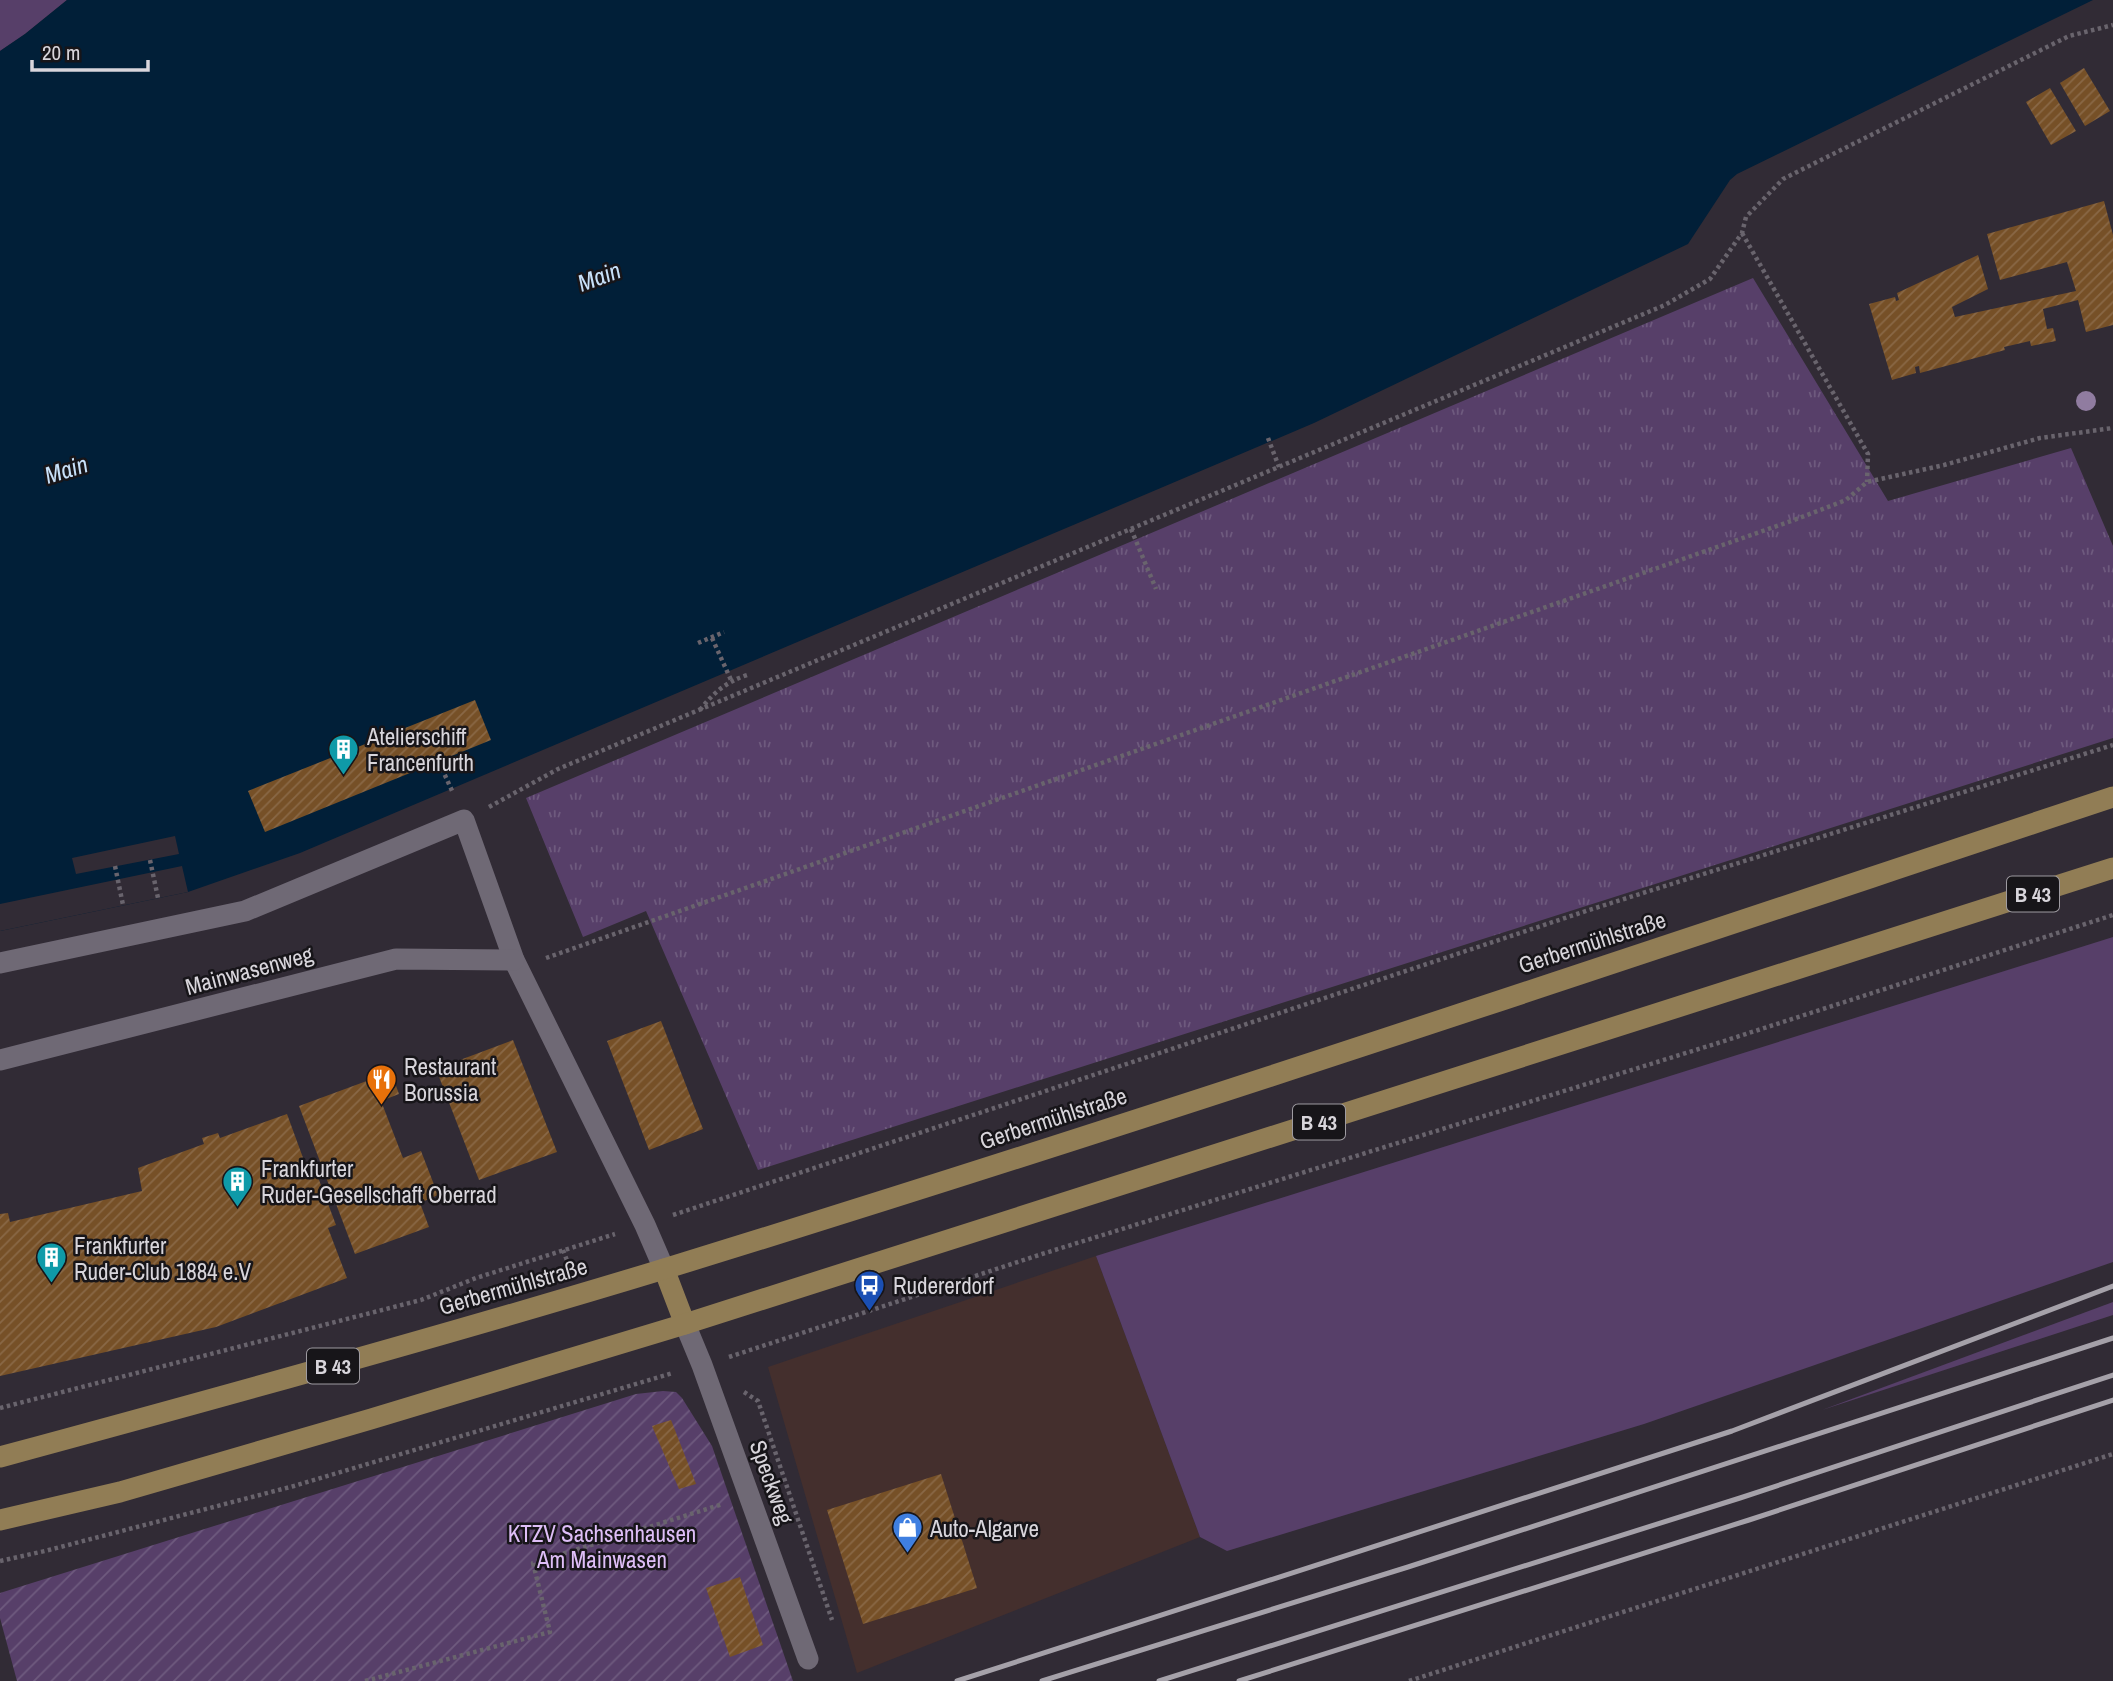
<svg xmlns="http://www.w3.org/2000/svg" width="2113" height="1681" viewBox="0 0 2113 1681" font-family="'Archivo Narrow',sans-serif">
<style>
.commercial{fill:#442f2d}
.grass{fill:#573f69}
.park{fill:url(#park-tufts)}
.garden{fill:url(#garden-furrows)}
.water{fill:#011f38}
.pier{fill:#312b35}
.building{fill:url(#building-hatch)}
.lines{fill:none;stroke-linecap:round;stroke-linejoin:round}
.path{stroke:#69646d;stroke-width:4.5;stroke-dasharray:3.5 3.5;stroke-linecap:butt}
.minor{stroke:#6f6975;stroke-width:21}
.major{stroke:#917d55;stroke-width:21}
.rail{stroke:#a5a1a9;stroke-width:5}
.tree{fill:#907ca0}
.labels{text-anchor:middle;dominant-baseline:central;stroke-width:5;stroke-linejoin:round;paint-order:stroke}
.shield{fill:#171519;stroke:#9e9ba1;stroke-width:2}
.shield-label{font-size:21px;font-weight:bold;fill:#d8d5db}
.poi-label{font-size:23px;fill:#d8d5db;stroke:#171519;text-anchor:start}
.street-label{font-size:23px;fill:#d8d5db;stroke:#171519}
.park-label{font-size:23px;fill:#debef7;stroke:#171519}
.water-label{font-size:24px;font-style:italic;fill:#c8e1f9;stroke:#171519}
</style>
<defs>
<pattern id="park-tufts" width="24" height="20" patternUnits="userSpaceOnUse" patternTransform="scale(1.75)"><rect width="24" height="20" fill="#573f69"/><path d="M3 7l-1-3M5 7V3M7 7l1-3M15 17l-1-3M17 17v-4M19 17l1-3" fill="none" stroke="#6e5a7e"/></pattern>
<pattern id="garden-furrows" width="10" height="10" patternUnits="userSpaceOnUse" patternTransform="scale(1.75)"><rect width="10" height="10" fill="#573f69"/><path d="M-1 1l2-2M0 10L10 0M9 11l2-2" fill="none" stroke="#6e5a7e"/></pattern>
<pattern id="building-hatch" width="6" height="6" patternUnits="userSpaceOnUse" patternTransform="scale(1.75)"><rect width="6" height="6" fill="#765027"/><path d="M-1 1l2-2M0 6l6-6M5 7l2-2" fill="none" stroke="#896846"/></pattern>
</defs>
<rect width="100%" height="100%" fill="#312b35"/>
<!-- commercial -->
<path class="commercial" d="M 1096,1256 L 1200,1537 L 857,1673 L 768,1367 Z"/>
<!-- grass -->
<g class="grass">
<path d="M 0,0 L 67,0 L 25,34 L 0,51 Z"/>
<path d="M 2113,937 L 2113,1262 L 1644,1424 L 1227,1551 L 1200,1537 L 1096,1256 Z"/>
<path d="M 2113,1302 L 2113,1315 L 1822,1410 Z"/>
</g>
<!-- park -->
<path class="park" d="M 1753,278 L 1888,501 L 2071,448 L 2113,546 L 2113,738 L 758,1170 L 646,911 L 583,937 L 526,798 Z"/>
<!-- garden -->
<path class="garden" d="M 663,1391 L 676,1392 L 682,1398 L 712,1446 L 793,1681 L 17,1681 L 0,1618 L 0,1593 L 636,1394 Z"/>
<!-- water -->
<path class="water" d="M 67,0 L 2093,0 L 1737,174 L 1730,180 L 1688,244 L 1314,423 L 300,853 L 188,892 L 0,931 L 0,51 L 25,34 Z"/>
<!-- pier -->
<g class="pier">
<path d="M 175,836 L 179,854 L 76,874 L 72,858 Z"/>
<path d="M 182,866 L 188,892 L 0,931 L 0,904 Z"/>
</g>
<!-- building -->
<g class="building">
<path d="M 2084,68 L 2110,111 L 2085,126 L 2060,83 Z"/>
<path d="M 2050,88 L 2076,131 L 2051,145 L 2026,102 Z"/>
<path d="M 2104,201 L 2113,235 L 2113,325 L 2086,332 L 2078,300 L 2043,309 L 2047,329 L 2053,328 L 2056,341 L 2031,346 L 2030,341 L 2004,347 L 2005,350 L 1920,373 L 1919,366 L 1915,367 L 1916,373 L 1892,380 L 1869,304 L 1895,297 L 1896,301 L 1899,300 L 1897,293 L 1978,255 L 1988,289 L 1952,307 L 1955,317 L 2076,291 L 2067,262 L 2000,280 L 1987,234 Z"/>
<path d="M 475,700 L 491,740 L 265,832 L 248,791 Z"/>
<path d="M 661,1021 L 703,1129 L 649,1150 L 607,1041 Z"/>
<path d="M 513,1040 L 557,1152 L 479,1180 L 436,1069 Z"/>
<path d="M 391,1072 L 399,1094 L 381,1101 L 403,1158 L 421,1151 L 438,1195 L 420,1203 L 429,1227 L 355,1254 L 299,1106 Z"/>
<path d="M 287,1114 L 306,1166 L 313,1164 L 336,1225 L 328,1228 L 347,1278 L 216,1327 L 0,1376 L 0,1214 L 8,1213 L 10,1222 L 142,1191 L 138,1168 L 204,1144 L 202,1138 L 218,1133 L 220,1138 Z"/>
<path d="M 671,1420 L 696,1484 L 679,1489 L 652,1426 Z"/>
<path d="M 941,1474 L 977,1588 L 863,1624 L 827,1510 Z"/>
<path d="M 740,1577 L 763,1645 L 730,1657 L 706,1588 Z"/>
</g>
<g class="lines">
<!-- path -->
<g class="path">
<path d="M 1742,233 L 1868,454 L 1867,482"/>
<path d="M 1268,438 L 1279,467"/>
<path d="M 1131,529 L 1156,589"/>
<path d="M 712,638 L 731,680"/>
<path d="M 698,643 L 724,632"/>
<path d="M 700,710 C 713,693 726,682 747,675"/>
<path d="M 439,762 L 453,793"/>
<path d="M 489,807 L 558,769 L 1665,305 L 1710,279 L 1742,233 L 1746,217 L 1783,179 L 2069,36 L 2113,25"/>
<path d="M 150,860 L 158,898"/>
<path d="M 115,866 L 123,905"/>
<path d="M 546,958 L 1794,520 L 1846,500 L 1867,482 L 1944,465 L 2040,438 L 2113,428"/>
<path d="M 673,1215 L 1589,910 L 2113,745"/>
<path d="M 563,1250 L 569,1266"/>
<path d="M 729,1357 L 1042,1254 L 1718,1043 L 2113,915"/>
<path d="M 744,1392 L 758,1401 L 832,1620"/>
<path d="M 0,1408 L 421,1300 L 476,1278 L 615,1234"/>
<path d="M 0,1561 L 45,1551 L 294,1486 L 673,1373"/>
<path d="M 365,1681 L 550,1632 L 533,1563 L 723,1504"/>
<path d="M 1409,1681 L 2113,1454"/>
</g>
<!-- minor -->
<g class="minor">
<path d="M 0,963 L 245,911 L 464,820 L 514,960 L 645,1225 L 664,1269"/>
<path d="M 0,1060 L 396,959 L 514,960"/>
<path d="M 685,1324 L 702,1365 L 808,1659"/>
</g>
<!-- major -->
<g class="major">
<path d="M 664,1269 L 685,1324"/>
<path d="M 0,1457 C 222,1397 444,1336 664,1269 C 1149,1120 1631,957 2113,797"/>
<path d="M 0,1520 L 120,1492 L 371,1419 L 685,1324 L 2113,868"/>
</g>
<!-- rail -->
<g class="rail">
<path d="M 957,1681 L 1732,1431 L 2113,1286"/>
<path d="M 1042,1681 L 1408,1567 L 2113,1338"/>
<path d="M 1159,1681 L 1740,1498 L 2113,1375"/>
<path d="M 1239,1681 L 1749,1520 L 2113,1400"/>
</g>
</g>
<!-- trees -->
<circle class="tree" cx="2086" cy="401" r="10"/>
<!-- icons -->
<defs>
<symbol id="building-pin" viewBox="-11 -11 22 30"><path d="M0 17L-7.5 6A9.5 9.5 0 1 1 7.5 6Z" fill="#0f9aa8" stroke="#171519"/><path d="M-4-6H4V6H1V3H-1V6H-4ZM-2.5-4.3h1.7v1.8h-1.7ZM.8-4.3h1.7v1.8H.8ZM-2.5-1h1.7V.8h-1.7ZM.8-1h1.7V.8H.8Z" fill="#fff"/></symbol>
<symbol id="restaurant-pin" viewBox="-11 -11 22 30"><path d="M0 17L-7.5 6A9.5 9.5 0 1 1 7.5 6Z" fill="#e8710a" stroke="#171519"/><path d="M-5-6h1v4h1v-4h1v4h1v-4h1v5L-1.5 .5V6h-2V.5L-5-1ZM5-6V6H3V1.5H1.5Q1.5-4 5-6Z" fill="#fff"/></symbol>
<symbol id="bus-pin" viewBox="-11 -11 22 30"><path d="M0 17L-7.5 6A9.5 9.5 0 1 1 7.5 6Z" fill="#1a4fb4" stroke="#171519"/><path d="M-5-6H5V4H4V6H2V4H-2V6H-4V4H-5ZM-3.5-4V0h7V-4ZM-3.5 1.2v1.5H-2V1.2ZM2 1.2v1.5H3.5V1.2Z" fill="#fff"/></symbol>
<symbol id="shop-pin" viewBox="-11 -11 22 30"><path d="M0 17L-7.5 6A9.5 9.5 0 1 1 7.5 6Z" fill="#3f7fe0" stroke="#171519"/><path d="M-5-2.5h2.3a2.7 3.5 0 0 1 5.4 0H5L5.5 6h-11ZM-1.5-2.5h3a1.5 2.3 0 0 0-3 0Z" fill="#fff"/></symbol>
</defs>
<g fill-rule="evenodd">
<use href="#building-pin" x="326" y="732" width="35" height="47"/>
<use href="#restaurant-pin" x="364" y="1062" width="35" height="47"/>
<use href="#building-pin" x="220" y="1164" width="35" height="47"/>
<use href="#building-pin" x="34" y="1240" width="35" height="47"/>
<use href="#bus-pin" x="852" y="1268" width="35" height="47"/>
<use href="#shop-pin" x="890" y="1510" width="35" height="47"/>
</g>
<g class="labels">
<!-- shield labels -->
<g class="shield">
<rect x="2007" y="876.5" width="52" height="35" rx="5"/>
<rect x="1293" y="1104.5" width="52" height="35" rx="5"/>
<rect x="307" y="1348.5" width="52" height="35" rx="5"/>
</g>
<g class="shield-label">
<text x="2033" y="894">B 43</text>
<text x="1319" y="1122">B 43</text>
<text x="333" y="1366">B 43</text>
</g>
<!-- poi labels -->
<g class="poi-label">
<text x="367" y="736">Atelierschiff<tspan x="367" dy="26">Francenfurth</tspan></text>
<text x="404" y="1066">Restaurant<tspan x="404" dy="26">Borussia</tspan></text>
<text x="261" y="1168">Frankfurter<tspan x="261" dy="26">Ruder-Gesellschaft Oberrad</tspan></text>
<text x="74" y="1245">Frankfurter<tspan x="74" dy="26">Ruder-Club 1884 e.V</tspan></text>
<text x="893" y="1285">Rudererdorf</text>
<text x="930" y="1528">Auto-Algarve</text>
</g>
<!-- street labels -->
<g class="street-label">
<text transform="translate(1592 942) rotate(-18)">Gerbermühlstraße</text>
<text transform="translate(249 970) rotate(-15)">Mainwasenweg</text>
<text transform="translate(1053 1118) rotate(-18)">Gerbermühlstraße</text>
<text transform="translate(513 1286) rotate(-16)">Gerbermühlstraße</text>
<text transform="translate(772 1482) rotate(70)">Speckweg</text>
</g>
<!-- park labels -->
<g class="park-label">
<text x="602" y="1533">KTZV Sachsenhausen<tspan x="602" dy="26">Am Mainwasen</tspan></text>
</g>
<!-- water labels -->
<g class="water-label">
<text transform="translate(599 276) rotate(-20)">Main</text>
<text transform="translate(66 469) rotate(-17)">Main</text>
</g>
</g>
<!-- scale -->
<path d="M32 60v10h116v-10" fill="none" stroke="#d8d5db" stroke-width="3.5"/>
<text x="42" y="60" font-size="21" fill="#d8d5db" stroke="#171519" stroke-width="5" paint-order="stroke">20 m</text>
</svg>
